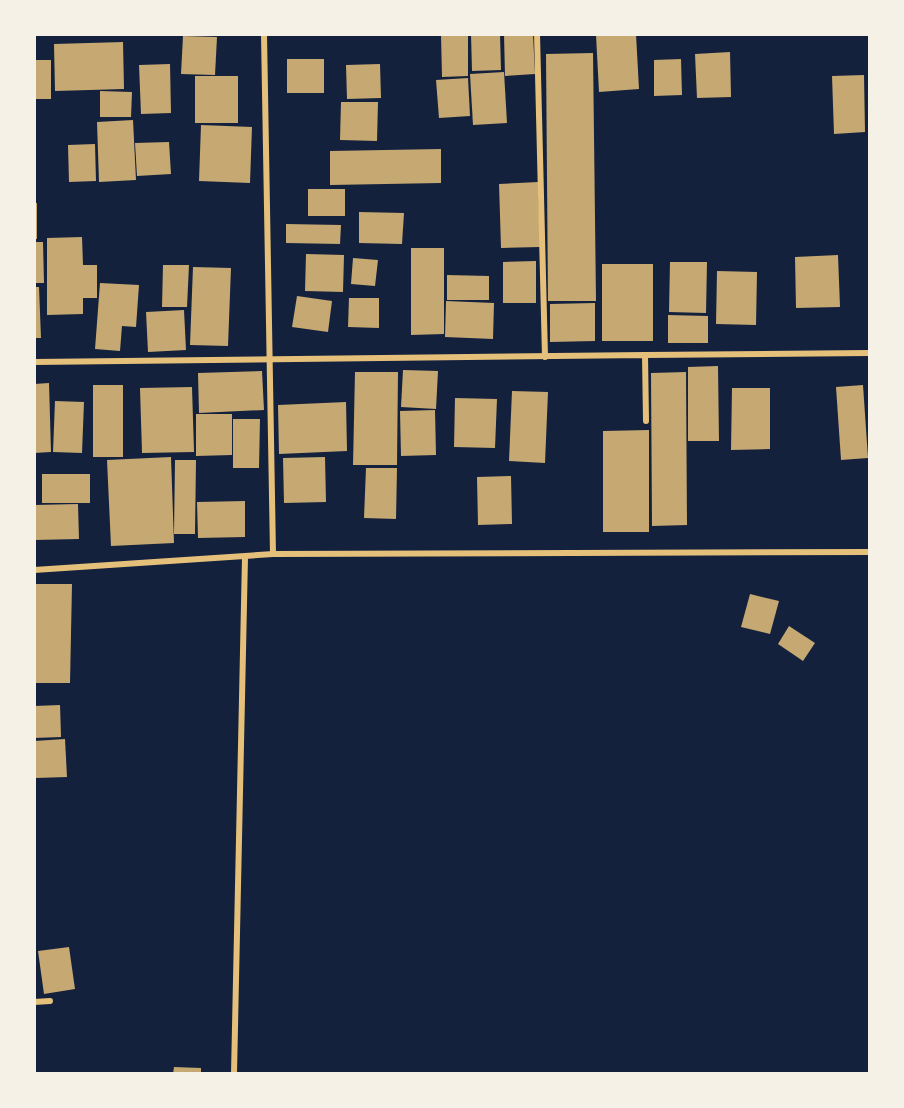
<svg xmlns="http://www.w3.org/2000/svg" width="904" height="1108" viewBox="0 0 904 1108" font-family="'PT Sans',sans-serif">
<style>
.building{fill:#c6a872}
.lines{fill:none;stroke-linecap:round;stroke-linejoin:round}
.minor{stroke:#e5c07b;stroke-width:6}
</style>
<rect width="100%" height="100%" fill="#14213d"/>
<!-- building -->
<g class="building">
<path d="M 441,34 L 468,34 L 468,76 L 442,77 Z"/>
<path d="M 471,34 L 500,34 L 501,70 L 472,71 Z"/>
<path d="M 504,34 L 533,34 L 535,74 L 505,76 Z"/>
<path d="M 608,34 L 636,34 L 639,89 L 599,92 L 596,35 Z"/>
<path d="M 183,36 L 217,37 L 215,75 L 181,74 Z"/>
<path d="M 123,42 L 124,89 L 55,91 L 54,44 Z"/>
<path d="M 730,52 L 731,97 L 697,98 L 695,54 Z"/>
<path d="M 593,53 L 596,301 L 548,301 L 546,54 Z"/>
<rect x="287" y="59" width="37" height="34"/>
<path d="M 681,59 L 682,95 L 654,96 L 654,60 Z"/>
<rect x="34" y="60" width="17" height="39"/>
<path d="M 170,64 L 171,113 L 141,114 L 139,65 Z"/>
<path d="M 380,64 L 381,98 L 347,99 L 346,65 Z"/>
<path d="M 504,72 L 507,123 L 473,125 L 470,74 Z"/>
<path d="M 864,75 L 865,132 L 834,134 L 832,76 Z"/>
<rect x="195" y="76" width="43" height="47"/>
<path d="M 468,78 L 470,116 L 439,118 L 436,80 Z"/>
<path d="M 100,91 L 132,92 L 131,117 L 100,117 Z"/>
<path d="M 341,102 L 378,102 L 377,141 L 340,140 Z"/>
<path d="M 133,120 L 136,180 L 99,182 L 97,122 Z"/>
<path d="M 201,125 L 252,127 L 250,183 L 199,181 Z"/>
<path d="M 169,142 L 171,174 L 137,176 L 135,143 Z"/>
<path d="M 95,144 L 96,181 L 69,182 L 68,145 Z"/>
<path d="M 441,149 L 441,183 L 330,185 L 330,151 Z"/>
<path d="M 538,182 L 540,247 L 501,248 L 499,184 Z"/>
<rect x="308" y="189" width="37" height="27"/>
<rect x="34" y="203" width="3" height="36"/>
<path d="M 359,212 L 404,213 L 402,244 L 359,243 Z"/>
<path d="M 286,224 L 341,225 L 340,244 L 286,243 Z"/>
<path d="M 82,237 L 83,265 L 97,265 L 97,298 L 83,298 L 83,314 L 47,315 L 47,238 Z"/>
<path d="M 34,242 L 43,242 L 44,283 L 34,283 Z"/>
<path d="M 411,248 L 444,248 L 444,334 L 411,335 Z"/>
<path d="M 306,254 L 344,255 L 343,292 L 305,291 Z"/>
<path d="M 838,255 L 840,307 L 796,308 L 795,257 Z"/>
<path d="M 353,258 L 378,260 L 375,286 L 351,284 Z"/>
<path d="M 536,261 L 536,303 L 503,303 L 503,262 Z"/>
<path d="M 670,262 L 707,262 L 706,313 L 669,312 Z"/>
<rect x="602" y="264" width="51" height="77"/>
<path d="M 163,265 L 189,265 L 187,307 L 162,307 Z"/>
<path d="M 193,267 L 231,268 L 228,346 L 190,345 Z"/>
<path d="M 717,271 L 757,272 L 756,325 L 716,324 Z"/>
<path d="M 447,275 L 489,276 L 489,300 L 447,300 Z"/>
<path d="M 100,283 L 139,285 L 136,327 L 122,326 L 120,351 L 95,349 Z"/>
<path d="M 34,287 L 39,287 L 41,338 L 34,338 Z"/>
<path d="M 297,296 L 332,301 L 328,332 L 292,327 Z"/>
<path d="M 349,298 L 379,298 L 379,328 L 348,327 Z"/>
<path d="M 446,301 L 494,303 L 493,339 L 445,337 Z"/>
<path d="M 595,303 L 595,341 L 550,342 L 550,304 Z"/>
<path d="M 184,310 L 186,350 L 148,352 L 146,312 Z"/>
<path d="M 668,315 L 708,316 L 708,343 L 668,343 Z"/>
<path d="M 718,366 L 719,441 L 688,441 L 688,367 Z"/>
<path d="M 403,370 L 438,371 L 436,409 L 401,407 Z"/>
<path d="M 262,371 L 264,410 L 199,413 L 198,373 Z"/>
<path d="M 355,372 L 398,372 L 397,465 L 353,465 Z"/>
<path d="M 686,372 L 687,525 L 652,526 L 651,373 Z"/>
<path d="M 49,383 L 51,452 L 34,453 L 34,384 Z"/>
<rect x="93" y="385" width="30" height="72"/>
<path d="M 863,385 L 868,458 L 841,460 L 836,387 Z"/>
<path d="M 192,387 L 194,452 L 142,453 L 140,388 Z"/>
<path d="M 732,388 L 770,388 L 770,449 L 731,450 Z"/>
<path d="M 512,391 L 548,392 L 545,463 L 509,461 Z"/>
<path d="M 455,398 L 497,399 L 495,448 L 454,447 Z"/>
<path d="M 55,401 L 84,402 L 82,453 L 53,452 Z"/>
<path d="M 346,402 L 347,451 L 279,454 L 278,405 Z"/>
<path d="M 435,410 L 436,455 L 401,456 L 400,411 Z"/>
<path d="M 196,414 L 232,414 L 232,455 L 196,456 Z"/>
<path d="M 233,419 L 260,419 L 259,468 L 233,468 Z"/>
<path d="M 649,430 L 649,532 L 603,532 L 603,431 Z"/>
<path d="M 171,457 L 174,543 L 111,546 L 107,460 Z"/>
<path d="M 325,457 L 326,502 L 284,503 L 283,458 Z"/>
<path d="M 175,460 L 196,460 L 195,534 L 174,534 Z"/>
<path d="M 366,468 L 397,468 L 396,519 L 364,518 Z"/>
<rect x="42" y="474" width="48" height="29"/>
<path d="M 511,476 L 512,524 L 478,525 L 477,477 Z"/>
<path d="M 245,501 L 245,537 L 198,538 L 197,502 Z"/>
<path d="M 78,504 L 79,539 L 34,540 L 34,505 Z"/>
<path d="M 34,584 L 72,584 L 70,683 L 34,683 Z"/>
<path d="M 750,594 L 779,601 L 770,634 L 741,627 Z"/>
<path d="M 789,626 L 815,643 L 803,661 L 778,644 Z"/>
<path d="M 60,705 L 61,737 L 34,738 L 34,706 Z"/>
<path d="M 65,739 L 67,777 L 36,778 L 34,741 Z"/>
<path d="M 69,947 L 75,989 L 44,994 L 38,951 Z"/>
<path d="M 174,1067 L 201,1068 L 201,1074 L 173,1074 Z"/>
</g>
<g class="lines">
<!-- minor -->
<g class="minor">
<path d="M 264,34 L 273,554"/>
<path d="M 537,34 L 545,357"/>
<path d="M 645,355 L 870,353"/>
<path d="M 34,362 L 645,355 L 646,421"/>
<path d="M 34,570 L 273,554 L 870,552"/>
<path d="M 34,1002 L 50,1001"/>
<path d="M 234,1074 L 245,557"/>
</g>
</g>
<!-- border -->
<rect width="904" height="1108" fill="none" stroke="#f6f1e7" stroke-width="72"/>
</svg>
